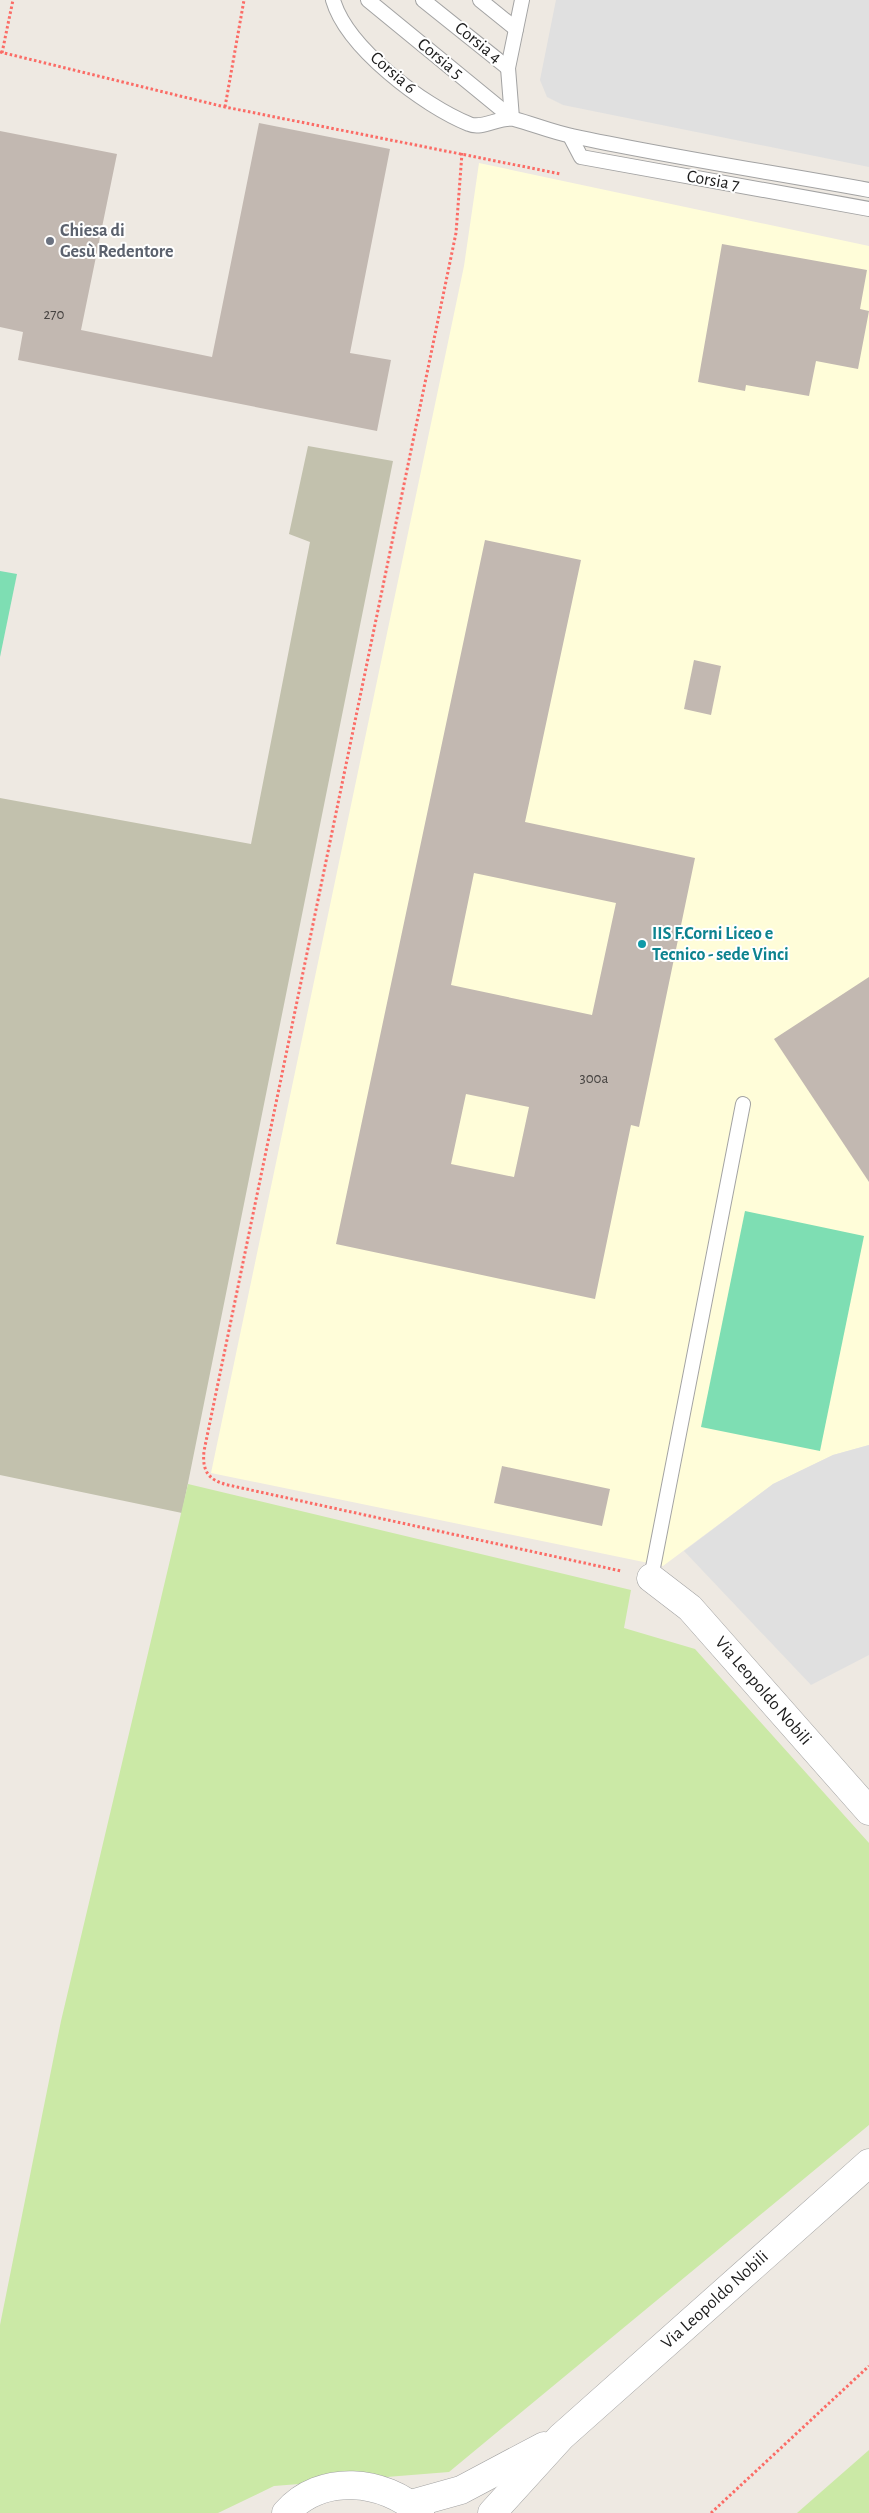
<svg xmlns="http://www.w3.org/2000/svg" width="869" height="2513" viewBox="0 0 869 2513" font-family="'Alegreya Sans',sans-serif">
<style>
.education{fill:#fffdd9}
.construction{fill:#c2c1ad}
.grass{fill:#cbe9a6}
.pitch{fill:#7edeb3}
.parking{fill:#e0e0e0}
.building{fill:#c2b8b1;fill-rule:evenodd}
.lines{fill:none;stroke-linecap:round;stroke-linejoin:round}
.service-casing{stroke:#a3a3a3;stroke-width:16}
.minor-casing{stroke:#a3a3a3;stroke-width:29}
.path{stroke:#fb6c66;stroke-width:3;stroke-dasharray:2.5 2.5;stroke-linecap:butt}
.service{stroke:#fff;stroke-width:14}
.minor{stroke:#fff;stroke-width:28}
.worship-dot{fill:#6b7280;stroke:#fff;stroke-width:2}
.culture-dot{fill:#0f9aa8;stroke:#fff;stroke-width:2}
.labels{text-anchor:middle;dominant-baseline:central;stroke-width:4;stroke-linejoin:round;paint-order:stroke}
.number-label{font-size:15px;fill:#464341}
.street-label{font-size:18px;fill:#1c1c1c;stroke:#fff}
.worship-label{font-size:18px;font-weight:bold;fill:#5b616d;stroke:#fff;text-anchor:start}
.culture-label{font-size:18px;font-weight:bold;fill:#0d838f;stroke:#fff;text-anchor:start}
</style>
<rect width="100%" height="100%" fill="#eee9e2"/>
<!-- education -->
<path class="education" d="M 479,163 L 869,246 L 869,1445 L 833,1455 L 773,1484 L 663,1566 L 211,1473 L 464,266 Z"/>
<!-- construction -->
<path class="construction" d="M 308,446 L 393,461 L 182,1513 L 0,1475 L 0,798 L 251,844 L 310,542 L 289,534 Z"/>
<!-- grass -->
<g class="grass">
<path d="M 188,1484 L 631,1590 L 624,1628 L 695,1649 L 869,1843 L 869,2125 L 449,2472 L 274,2486 L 218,2513 L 0,2513 L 0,2325 L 61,2021 Z"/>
<path d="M 869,2450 L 869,2513 L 797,2513 Z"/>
</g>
<!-- pitch -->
<g class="pitch">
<path d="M 0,571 L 17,574 L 0,657 Z"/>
<path d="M 745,1211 L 864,1236 L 820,1451 L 701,1427 Z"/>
</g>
<!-- parking -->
<g class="parking">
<path d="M 556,0 L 869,0 L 869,167 L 563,105 L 547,97 L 540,80 Z"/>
<path d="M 869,1445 L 869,1655 L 811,1685 L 684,1551 L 773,1484 L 833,1455 Z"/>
</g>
<!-- building -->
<g class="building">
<path d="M 259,123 L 390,149 L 350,353 L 391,360 L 377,431 L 18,360 L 23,332 L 0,327 L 0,131 L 117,154 L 81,330 L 212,357 Z"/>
<path d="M 722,244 L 867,270 L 860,309 L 869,311 L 858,369 L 816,361 L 809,396 L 746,385 L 745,391 L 698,382 Z"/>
<path d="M 485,540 L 581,560 L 525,822 L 695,858 L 639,1127 L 631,1125 L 595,1299 L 336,1244 ZM 474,873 L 616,903 L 592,1015 L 451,985 ZM 466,1094 L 529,1107 L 514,1177 L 451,1164 Z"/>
<path d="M 694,660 L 721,666 L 711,715 L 684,709 Z"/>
<path d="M 869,977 L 869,1182 L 774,1039 Z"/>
<path d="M 502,1466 L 610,1489 L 602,1526 L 494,1503 Z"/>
</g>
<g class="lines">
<defs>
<g id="service">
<path d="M 333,0 C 347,48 424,106 469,124 C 482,130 500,116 514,119 C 533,124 552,132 572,136 C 670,157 770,172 869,190"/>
<path d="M 368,0 L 512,118"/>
<path d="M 423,0 L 508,68"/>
<path d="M 480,0 L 516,29"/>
<path d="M 512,118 L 508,68 L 522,0"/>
<path d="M 570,136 L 581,157 L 869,209"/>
<path d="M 651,1578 L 743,1104"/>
</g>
<g id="minor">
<path d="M 651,1578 L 690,1608 L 869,1811"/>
<path d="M 411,2504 L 461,2490 L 544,2446"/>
<path d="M 286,2513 C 321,2473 384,2479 420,2513"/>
<path d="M 492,2513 L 561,2437 L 869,2163"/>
</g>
</defs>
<!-- service casing -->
<use href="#service" class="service-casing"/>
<!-- minor casing -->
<use href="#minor" class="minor-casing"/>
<!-- path -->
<g class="path">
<path d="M 0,52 L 225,107 L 561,174"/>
<path d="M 2,53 L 13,0"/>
<path d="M 225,107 L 244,0"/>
<path d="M 462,153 L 456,233 L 204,1451 C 202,1471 208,1480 228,1485 L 621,1571"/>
<path d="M 711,2513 L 869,2366"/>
</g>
<!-- service -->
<use href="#service" class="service"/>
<!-- minor -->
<use href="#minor" class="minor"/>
</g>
<!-- markers -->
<circle class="worship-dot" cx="50" cy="241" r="5"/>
<circle class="culture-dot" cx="642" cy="944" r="5"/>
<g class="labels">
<!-- number labels -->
<g class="number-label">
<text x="54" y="314">270</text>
<text x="594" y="1078">300a</text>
</g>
<!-- street labels -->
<g class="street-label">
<text transform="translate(478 43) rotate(39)">Corsia 4</text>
<text transform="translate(440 59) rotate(40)">Corsia 5</text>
<text transform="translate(393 73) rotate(41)">Corsia 6</text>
<text transform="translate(713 181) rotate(10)">Corsia 7</text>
<text transform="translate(763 1691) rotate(49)">Via Leopoldo Nobili</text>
<text transform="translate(715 2300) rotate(-42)">Via Leopoldo Nobili</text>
</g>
<!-- worship labels -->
<g class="worship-label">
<text x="60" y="231">Chiesa di<tspan x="60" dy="21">Gesù Redentore</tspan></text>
</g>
<!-- culture labels -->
<g class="culture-label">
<text x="652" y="934">IIS F.Corni Liceo e<tspan x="652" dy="21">Tecnico - sede Vinci</tspan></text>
</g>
</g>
</svg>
